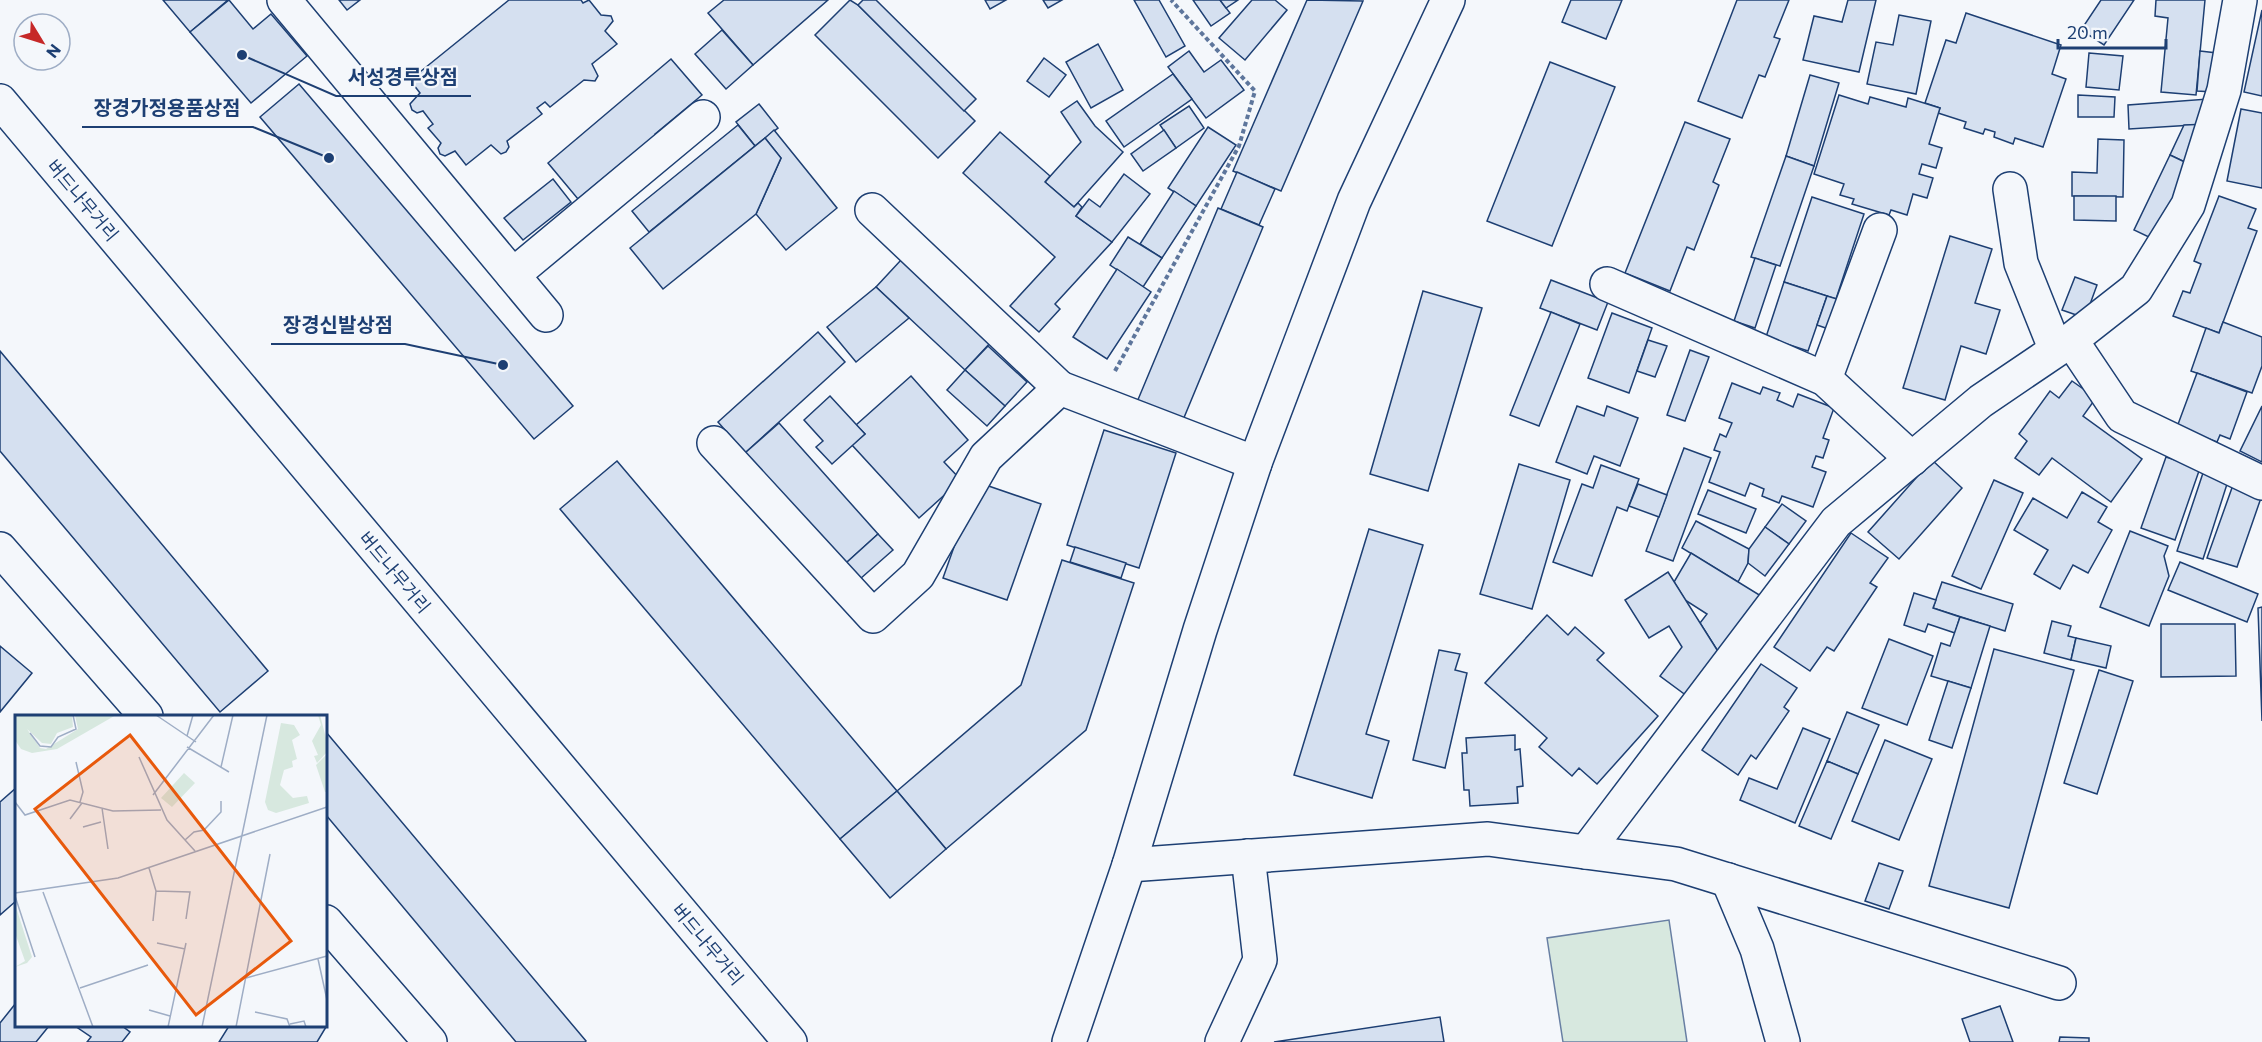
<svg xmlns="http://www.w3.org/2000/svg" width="2262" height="1042" viewBox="0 0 2262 1042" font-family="Commissioner,'Noto Sans KR',sans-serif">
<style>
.green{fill:#d7e8df;stroke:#687fa3;stroke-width:1.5}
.building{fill:#d5e0f0;stroke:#1d3f73;stroke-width:1.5}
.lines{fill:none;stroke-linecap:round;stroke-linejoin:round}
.minor-casing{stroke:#1d3f73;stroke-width:36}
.secondary-casing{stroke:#1d3f73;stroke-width:36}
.primary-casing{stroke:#1d3f73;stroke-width:36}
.path{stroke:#5e769c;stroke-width:4;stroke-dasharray:4.5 3;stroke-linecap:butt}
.minor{stroke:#f4f7fb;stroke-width:33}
.secondary{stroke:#f4f7fb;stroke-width:33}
.primary{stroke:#f4f7fb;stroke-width:33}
.labels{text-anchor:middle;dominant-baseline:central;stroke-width:4.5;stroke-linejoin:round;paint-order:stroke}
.street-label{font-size:18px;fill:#1d3f73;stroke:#f4f7fb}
.inset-road{fill:none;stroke:#9eadc5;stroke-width:1.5}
.view{fill:#e8590c;fill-opacity:0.15;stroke:#e8590c;stroke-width:3}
.inset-edge{fill:none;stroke:#1d3f73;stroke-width:3}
.leader{fill:none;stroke:#1d3f73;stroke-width:2}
.callout-dot{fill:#1d3f73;stroke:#f4f7fb;stroke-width:2}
.callout-label{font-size:20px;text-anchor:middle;font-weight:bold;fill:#1d3f73;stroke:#f4f7fb;stroke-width:4.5;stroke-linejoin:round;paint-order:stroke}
</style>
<rect width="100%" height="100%" fill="#f4f7fb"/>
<!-- green -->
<path class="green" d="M 1669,920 L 1687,1042 L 1563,1042 L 1547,938 Z"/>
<!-- building -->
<g class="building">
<path d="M 163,0 L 228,0 L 190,32 Z"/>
<path d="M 229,0 L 253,29 L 271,14 L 307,56 L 251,103 L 190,32 Z"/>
<path d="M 339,0 L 360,0 L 347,10 Z"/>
<path d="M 509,0 L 581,0 L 583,3 L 589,0 L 601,15 L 611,16 L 613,21 L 605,31 L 617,44 L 592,64 L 598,76 L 595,81 L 584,80 L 550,107 L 545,102 L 537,108 L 542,114 L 507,141 L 509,147 L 506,152 L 501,154 L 491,145 L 466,165 L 455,151 L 445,156 L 440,154 L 438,148 L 441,143 L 428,128 L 433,124 L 423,111 L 417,113 L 412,110 L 410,104 L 420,93 L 410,80 Z"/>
<path d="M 724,0 L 828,0 L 753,65 L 708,13 Z"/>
<path d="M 850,0 L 858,5 L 975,121 L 938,158 L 815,35 Z"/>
<path d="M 863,0 L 876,0 L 976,99 L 964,111 L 858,5 Z"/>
<path d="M 985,0 L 1006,0 L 990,9 Z"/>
<path d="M 1043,0 L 1062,0 L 1048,8 Z"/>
<path d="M 1134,0 L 1159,0 L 1185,46 L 1166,57 Z"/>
<path d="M 1193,0 L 1220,0 L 1230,13 L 1211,26 Z"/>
<path d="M 1220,0 L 1238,0 L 1226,8 Z"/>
<path d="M 1252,0 L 1275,0 L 1287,10 L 1245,60 L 1219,38 Z"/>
<path d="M 1307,0 L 1363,1 L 1281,191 L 1233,171 Z"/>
<path d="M 1571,0 L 1622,0 L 1606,39 L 1562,22 Z"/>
<path d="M 1737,0 L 1789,0 L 1774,37 L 1780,39 L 1765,77 L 1759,75 L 1742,118 L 1698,101 Z"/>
<path d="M 1848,0 L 1876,0 L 1859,72 L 1803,60 L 1814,16 L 1842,22 Z"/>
<path d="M 2101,0 L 2134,0 L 2104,45 L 2081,30 Z"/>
<path d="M 2156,0 L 2205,0 L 2196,95 L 2161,92 L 2168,18 L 2155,16 Z"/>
<path d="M 2262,10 L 2262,96 L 2244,92 Z"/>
<path d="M 1966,13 L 2061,45 L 2052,74 L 2066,79 L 2043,147 L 2015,138 L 2013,144 L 1994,137 L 1995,132 L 1985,129 L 1983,134 L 1964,128 L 1966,122 L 1938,113 L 1940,108 L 1925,103 L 1946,40 L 1956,43 Z"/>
<path d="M 1899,15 L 1931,21 L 1916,94 L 1867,84 L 1876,42 L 1893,45 Z"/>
<path d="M 722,30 L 753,65 L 726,89 L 695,54 Z"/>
<path d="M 1098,44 L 1123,90 L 1091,108 L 1066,62 Z"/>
<path d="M 1189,51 L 1204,72 L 1221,60 L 1244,90 L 1206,118 L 1168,67 Z"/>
<path d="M 2200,51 L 2217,53 L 2214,92 L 2197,91 Z"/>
<path d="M 2089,53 L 2123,56 L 2119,90 L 2086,87 Z"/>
<path d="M 1044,58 L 1066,75 L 1049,97 L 1027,81 Z"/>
<path d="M 671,59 L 702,95 L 655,134 L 660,140 L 629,166 L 624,161 L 578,199 L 548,163 Z"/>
<path d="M 1550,62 L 1615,87 L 1552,246 L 1487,221 Z"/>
<path d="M 1173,74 L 1192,99 L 1124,147 L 1106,121 Z"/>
<path d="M 1810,75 L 1839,83 L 1814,166 L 1786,156 Z"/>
<path d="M 299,84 L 573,406 L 534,439 L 260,117 Z"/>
<path d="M 1839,95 L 1868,104 L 1870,97 L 1906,107 L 1908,98 L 1940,108 L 1929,144 L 1942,148 L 1936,168 L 1922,164 L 1919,174 L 1933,178 L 1927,198 L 1913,194 L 1907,215 L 1891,210 L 1889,215 L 1852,204 L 1854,199 L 1840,195 L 1844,184 L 1814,174 Z"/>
<path d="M 2078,95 L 2115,97 L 2114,117 L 2078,117 Z"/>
<path d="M 2208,99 L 2209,124 L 2129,129 L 2128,105 Z"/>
<path d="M 1077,101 L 1095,126 L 1123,152 L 1074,207 L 1045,182 L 1081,142 L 1061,112 Z"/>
<path d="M 759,104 L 778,128 L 755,146 L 736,122 Z"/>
<path d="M 1189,106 L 1204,128 L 1176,148 L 1160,125 Z"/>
<path d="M 2241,109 L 2262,113 L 2262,188 L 2227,181 Z"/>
<path d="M 1685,122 L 1730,139 L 1713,182 L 1719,185 L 1694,250 L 1687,247 L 1670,291 L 1625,273 Z"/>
<path d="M 2209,124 L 2189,164 L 2170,155 L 2184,125 Z"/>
<path d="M 738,125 L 755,146 L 649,232 L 632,211 Z"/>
<path d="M 1208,127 L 1236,145 L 1196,206 L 1168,188 Z"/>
<path d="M 774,130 L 837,208 L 786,250 L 756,214 L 781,158 L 765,138 Z"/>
<path d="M 1164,130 L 1176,148 L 1143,171 L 1131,154 Z"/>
<path d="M 1000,132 L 1050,176 L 1045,182 L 1074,207 L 1078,203 L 1082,207 L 1076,216 L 1112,242 L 1055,304 L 1060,309 L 1039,332 L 1010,306 L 1055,257 L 963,173 Z"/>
<path d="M 765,138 L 781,158 L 756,214 L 663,289 L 630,248 Z"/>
<path d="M 2098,139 L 2124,140 L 2123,197 L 2072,196 L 2072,172 L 2097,173 Z"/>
<path d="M 2170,155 L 2189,164 L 2153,239 L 2134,230 Z"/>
<path d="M 1786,156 L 1814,166 L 1780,266 L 1751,257 Z"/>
<path d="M 1237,172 L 1275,189 L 1259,225 L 1221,209 Z"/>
<path d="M 1124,174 L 1150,194 L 1112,242 L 1076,216 L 1089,199 L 1100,207 Z"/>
<path d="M 553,179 L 571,202 L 523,240 L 504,218 Z"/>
<path d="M 1174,191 L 1196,206 L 1162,258 L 1140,244 Z"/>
<path d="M 2074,196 L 2116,196 L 2116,221 L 2074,220 Z"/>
<path d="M 2219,196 L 2256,209 L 2248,228 L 2257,231 L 2219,333 L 2173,316 L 2183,291 L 2190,293 L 2201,264 L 2194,261 Z"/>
<path d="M 1812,197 L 1864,214 L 1836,299 L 1784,282 Z"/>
<path d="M 1218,208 L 1263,227 L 1183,420 L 1137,402 Z"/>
<path d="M 1950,236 L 1992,249 L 1975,303 L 2000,310 L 1986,354 L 1961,346 L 1945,400 L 1903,388 Z"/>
<path d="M 1128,237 L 1162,258 L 1143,287 L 1110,265 Z"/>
<path d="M 1755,258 L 1776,265 L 1755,328 L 1734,321 Z"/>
<path d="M 901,260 L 991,342 L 965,370 L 876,287 Z"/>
<path d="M 1117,269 L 1151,292 L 1107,359 L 1073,337 Z"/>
<path d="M 2075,277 L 2097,285 L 2085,318 L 2062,310 Z"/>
<path d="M 1551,280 L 1608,302 L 1597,330 L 1540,308 Z"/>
<path d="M 1784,282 L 1827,296 L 1808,351 L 1766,337 Z"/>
<path d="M 876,287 L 909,318 L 856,362 L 827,327 Z"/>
<path d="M 1423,291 L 1482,308 L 1428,491 L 1370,474 Z"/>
<path d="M 1827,296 L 1847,302 L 1837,332 L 1817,325 Z"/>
<path d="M 1551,312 L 1580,324 L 1539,426 L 1510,415 Z"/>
<path d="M 1612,313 L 1652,328 L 1629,393 L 1588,378 Z"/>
<path d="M 2223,322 L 2262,337 L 2262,366 L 2252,393 L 2191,371 L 2206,328 L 2219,333 Z"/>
<path d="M 818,332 L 845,362 L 745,453 L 718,422 Z"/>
<path d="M 1648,340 L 1667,346 L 1655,377 L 1637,371 Z"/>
<path d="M 988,346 L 1027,382 L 1005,406 L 965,370 Z"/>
<path d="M 1690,350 L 1709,357 L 1685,421 L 1667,415 Z"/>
<path d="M 0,351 L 268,671 L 220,712 L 0,451 Z"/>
<path d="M 965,370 L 1005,406 L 987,426 L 947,390 Z"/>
<path d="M 2197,373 L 2247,392 L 2230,439 L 2220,435 L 2217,442 L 2177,427 Z"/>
<path d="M 911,376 L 968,440 L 944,462 L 961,480 L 919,518 L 852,445 L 865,434 L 856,425 Z"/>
<path d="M 2072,381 L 2096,398 L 2083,416 L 2142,459 L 2111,502 L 2052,458 L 2039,475 L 2015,458 L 2027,441 L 2019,434 L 2050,391 L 2059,398 Z"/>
<path d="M 1732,383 L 1760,394 L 1763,387 L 1780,393 L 1777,400 L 1793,407 L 1798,394 L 1834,408 L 1823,438 L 1829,440 L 1823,458 L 1816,456 L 1812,467 L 1826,472 L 1813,507 L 1782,496 L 1779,503 L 1762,496 L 1764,489 L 1750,483 L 1745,496 L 1709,482 L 1720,452 L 1714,450 L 1720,434 L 1726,437 L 1732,423 L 1719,418 Z"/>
<path d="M 830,396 L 865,434 L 832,464 L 816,447 L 823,441 L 804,420 Z"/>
<path d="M 1577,406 L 1604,416 L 1607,406 L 1638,418 L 1620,466 L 1594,456 L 1587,474 L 1556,462 Z"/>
<path d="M 2262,406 L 2262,462 L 2240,451 Z"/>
<path d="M 779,423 L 878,534 L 846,563 L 745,453 Z"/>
<path d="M 1104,430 L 1176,453 L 1139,568 L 1067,545 Z"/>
<path d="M 1684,448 L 1711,458 L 1673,561 L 1646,551 Z"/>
<path d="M 2166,457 L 2200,468 L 2175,540 L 2141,528 Z"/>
<path d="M 1932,460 L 1962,488 L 1899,559 L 1868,532 Z"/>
<path d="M 617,461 L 897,791 L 840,839 L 560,509 Z"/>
<path d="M 1519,464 L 1570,480 L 1532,609 L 1480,594 Z"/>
<path d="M 1601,465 L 1639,479 L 1627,511 L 1617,507 L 1592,576 L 1553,562 L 1582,484 L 1593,488 Z"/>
<path d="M 2203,473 L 2228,481 L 2203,559 L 2177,551 Z"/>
<path d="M 1994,480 L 2023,493 L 1981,589 L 1952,576 Z"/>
<path d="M 977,482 L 1041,504 L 1007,600 L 943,578 Z"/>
<path d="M 1638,484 L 1667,495 L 1659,517 L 1629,506 Z"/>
<path d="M 2233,485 L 2262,495 L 2237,567 L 2207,558 Z"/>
<path d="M 1708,490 L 1756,509 L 1746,533 L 1698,514 Z"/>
<path d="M 2082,492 L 2107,507 L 2098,522 L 2112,530 L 2088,573 L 2073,565 L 2060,589 L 2034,574 L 2048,550 L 2014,530 L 2033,498 L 2067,518 Z"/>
<path d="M 1782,504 L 1806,521 L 1789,544 L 1765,527 Z"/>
<path d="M 1696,521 L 1749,549 L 1748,563 L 1738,582 L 1682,548 Z"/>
<path d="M 1765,527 L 1789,544 L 1765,576 L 1748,563 L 1749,549 Z"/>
<path d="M 1369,529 L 1423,545 L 1366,734 L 1389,741 L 1372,798 L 1294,775 Z"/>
<path d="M 2130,531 L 2168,546 L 2164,556 L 2169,576 L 2149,626 L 2100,607 Z"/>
<path d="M 1851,533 L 1888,558 L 1870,583 L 1877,587 L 1834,651 L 1827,647 L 1810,671 L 1774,647 Z"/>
<path d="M 878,534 L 893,550 L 860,579 L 846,563 Z"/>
<path d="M 1075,547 L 1126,563 L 1121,578 L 1070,562 Z"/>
<path d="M 1691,553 L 1761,596 L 1719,653 L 1700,623 L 1707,614 L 1685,600 L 1674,582 Z"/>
<path d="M 1062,560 L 1134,583 L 1086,730 L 946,849 L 897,791 L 1021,685 Z"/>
<path d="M 2180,562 L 2258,594 L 2247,622 L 2168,590 Z"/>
<path d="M 1668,572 L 1719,653 L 1687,696 L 1660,676 L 1682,647 L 1669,626 L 1649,638 L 1625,600 Z"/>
<path d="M 1942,582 L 2013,604 L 2005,631 L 1933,608 Z"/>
<path d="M 1914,593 L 1936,600 L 1933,608 L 1960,617 L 1955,633 L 1928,624 L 1925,632 L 1904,625 Z"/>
<path d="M 2262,607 L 2262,721 L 2258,608 Z"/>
<path d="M 1547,615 L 1568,635 L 1575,627 L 1604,653 L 1597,660 L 1658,716 L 1597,784 L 1579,768 L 1572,776 L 1539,747 L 1547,738 L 1485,683 Z"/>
<path d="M 1960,617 L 1990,626 L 1971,688 L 1931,676 L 1941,643 L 1950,646 Z"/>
<path d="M 2052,621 L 2071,626 L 2068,636 L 2076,638 L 2071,660 L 2044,653 Z"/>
<path d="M 2161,624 L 2235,624 L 2236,676 L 2161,677 Z"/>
<path d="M 2076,638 L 2111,646 L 2106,668 L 2071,660 Z"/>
<path d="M 1889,639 L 1933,656 L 1907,725 L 1862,708 Z"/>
<path d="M 0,646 L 32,673 L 0,712 Z"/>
<path d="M 1994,649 L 2074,670 L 2009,908 L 1929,886 Z"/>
<path d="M 1439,650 L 1460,654 L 1455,670 L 1467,673 L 1445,768 L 1413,760 Z"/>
<path d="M 1761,664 L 1797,688 L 1784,707 L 1789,711 L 1756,759 L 1751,755 L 1738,775 L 1702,750 Z"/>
<path d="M 2099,670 L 2133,681 L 2097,794 L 2064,783 Z"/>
<path d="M 1948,681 L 1971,688 L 1952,748 L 1929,740 Z"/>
<path d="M 1847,712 L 1879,725 L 1858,774 L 1827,761 Z"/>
<path d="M 1803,728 L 1830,739 L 1795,823 L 1740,800 L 1749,778 L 1777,789 Z"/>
<path d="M 326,732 L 586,1041 L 585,1042 L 516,1042 L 326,815 Z"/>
<path d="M 1515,735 L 1515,750 L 1520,749 L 1523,786 L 1517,787 L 1518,803 L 1470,806 L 1469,790 L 1464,790 L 1462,753 L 1467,753 L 1466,738 Z"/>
<path d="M 1885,740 L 1932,759 L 1899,840 L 1852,821 Z"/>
<path d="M 1827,761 L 1858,774 L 1831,839 L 1799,826 Z"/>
<path d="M 16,788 L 16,901 L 0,915 L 0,802 Z"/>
<path d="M 897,791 L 946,849 L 890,898 L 840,839 Z"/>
<path d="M 1879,863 L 1903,871 L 1889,909 L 1865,901 Z"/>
<path d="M 16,1003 L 16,1026 L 49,1026 L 36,1042 L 0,1042 L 0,1023 Z"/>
<path d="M 2000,1006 L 2013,1042 L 1970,1042 L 1962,1019 Z"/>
<path d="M 1440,1017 L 1444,1042 L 1274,1042 Z"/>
<path d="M 75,1026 L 122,1026 L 130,1032 L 122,1042 L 87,1042 L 91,1037 Z"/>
<path d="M 229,1026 L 324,1026 L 326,1027 L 317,1042 L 219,1042 Z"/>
<path d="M 2060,1037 L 2089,1038 L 2089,1042 L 2059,1042 Z"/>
</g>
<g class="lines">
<defs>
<g id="minor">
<path d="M 284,0 L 546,315"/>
<path d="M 2010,189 L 2021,263 L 2055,348"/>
<path d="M 872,210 L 1060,388"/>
<path d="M 513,275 L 703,117"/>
<path d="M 1607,284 L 1825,379 L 1912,459"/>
<path d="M 2071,340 L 2122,416 L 2262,483"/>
<path d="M 1825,379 L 1880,230"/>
<path d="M 714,443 L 873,616 L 918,575 L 986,457 L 1060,388 L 1255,463"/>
<path d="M 0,549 L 146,716"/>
<path d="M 1586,852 L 1836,522 L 1981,401 L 2071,340 L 2136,289 L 2188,205 L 2224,90 L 2240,0"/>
<path d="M 1129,865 L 1488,839 L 1676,864 L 2059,983"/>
<path d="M 1728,880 L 1757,949 L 1783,1042"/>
<path d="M 326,922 L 430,1042"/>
<path d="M 1222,1042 L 1260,960 L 1248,856"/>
</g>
<path id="secondary" d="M 1069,1042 L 1129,865 L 1200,630 L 1255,463 L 1354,201 L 1448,0"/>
<path id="primary" d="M 0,101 L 790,1042"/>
</defs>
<!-- minor casing -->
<use href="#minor" class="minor-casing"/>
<!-- secondary casing -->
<use href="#secondary" class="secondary-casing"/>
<!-- primary casing -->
<use href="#primary" class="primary-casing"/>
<!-- path -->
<path class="path" d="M 1115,371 L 1239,146 L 1255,91 L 1171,0"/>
<!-- minor -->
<use href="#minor" class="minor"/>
<!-- secondary -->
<use href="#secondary" class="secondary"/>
<!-- primary -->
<use href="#primary" class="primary"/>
</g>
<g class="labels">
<!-- street labels -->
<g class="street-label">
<text transform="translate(83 200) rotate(50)">버드나무거리</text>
<text transform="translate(395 572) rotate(50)">버드나무거리</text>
<text transform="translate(708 944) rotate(50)">버드나무거리</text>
</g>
</g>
<!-- overview -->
<g transform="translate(15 715)">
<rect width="312" height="312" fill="#f4f7fb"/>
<path d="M 0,0 L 57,0 L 58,12 L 42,18 L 36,29 L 27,28 L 12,14 L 25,33 L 31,34 L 63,14 L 60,0 L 101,0 L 42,34 L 17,38 L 6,34 L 0,25 ZM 303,0 L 305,0 L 312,27 L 312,37 L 302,48 L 299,41 L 303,40 L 297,26 L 306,10 ZM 266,8 L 279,10 L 285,20 L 277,25 L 282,44 L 277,46 L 278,52 L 269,55 L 265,70 L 278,83 L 292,81 L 294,88 L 261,98 L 253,95 L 250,87 ZM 312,39 L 312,77 L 310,77 L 301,50 ZM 169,58 L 180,68 L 157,92 L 146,83 ZM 0,189 L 17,242 L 12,248 L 0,252 L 10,246 L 0,218 Z" fill="#d7e8df"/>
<path class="inset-road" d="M 141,0 L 181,27M 15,18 L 25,31 L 36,32 L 43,22 L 61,14 L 58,0M 172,21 L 178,0M 172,32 L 214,57M 124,42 L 152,105 L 180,136M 61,47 L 68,77 L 65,87M 206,52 L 218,0M 138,80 L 199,0M 0,87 L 10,100 L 55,85 L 98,96 L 146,95M 87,93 L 93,134M 55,104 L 67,88M 68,112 L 86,107M 170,125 L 179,117 L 189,115 L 206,97 L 206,86M 134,153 L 141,176 L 175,177 L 171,204M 28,177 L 78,312M 0,178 L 103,163 L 312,92M 0,181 L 20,242M 138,206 L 141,176M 142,228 L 170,234M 303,244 L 312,285M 231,263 L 312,241M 65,273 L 133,250M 134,295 L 155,301M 240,297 L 272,304 L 275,312M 275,309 L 289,306 L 291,312M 153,312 L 171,228M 187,312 L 252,0M 221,312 L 255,139"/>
<path class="view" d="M 115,20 L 276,226 L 181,300 L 20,94 Z"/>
<rect width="312" height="312" class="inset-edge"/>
</g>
<!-- callouts -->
<path class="leader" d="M242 55L336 96H471M329 158L253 127H82M503 365L405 344H271"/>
<g class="callout-dot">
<circle cx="242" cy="55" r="6"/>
<circle cx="329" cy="158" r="6"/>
<circle cx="503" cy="365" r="6"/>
</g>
<g class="callout-label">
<text x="403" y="84">서성경루상점</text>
<text x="167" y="115">장경가정용품상점</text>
<text x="338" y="332">장경신발상점</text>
</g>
<!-- north arrow -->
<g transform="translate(42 42) rotate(128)"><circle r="28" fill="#f4f7fb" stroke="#9eadc5" stroke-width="1.5"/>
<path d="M0-4.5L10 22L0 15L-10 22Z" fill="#c62828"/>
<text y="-9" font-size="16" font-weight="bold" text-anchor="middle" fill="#1d3f73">N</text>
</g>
<!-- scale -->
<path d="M2058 39v9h108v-9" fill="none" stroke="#1d3f73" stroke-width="3"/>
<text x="2067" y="39" font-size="18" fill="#1d3f73" stroke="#f4f7fb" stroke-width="4.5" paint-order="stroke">20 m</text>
</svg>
